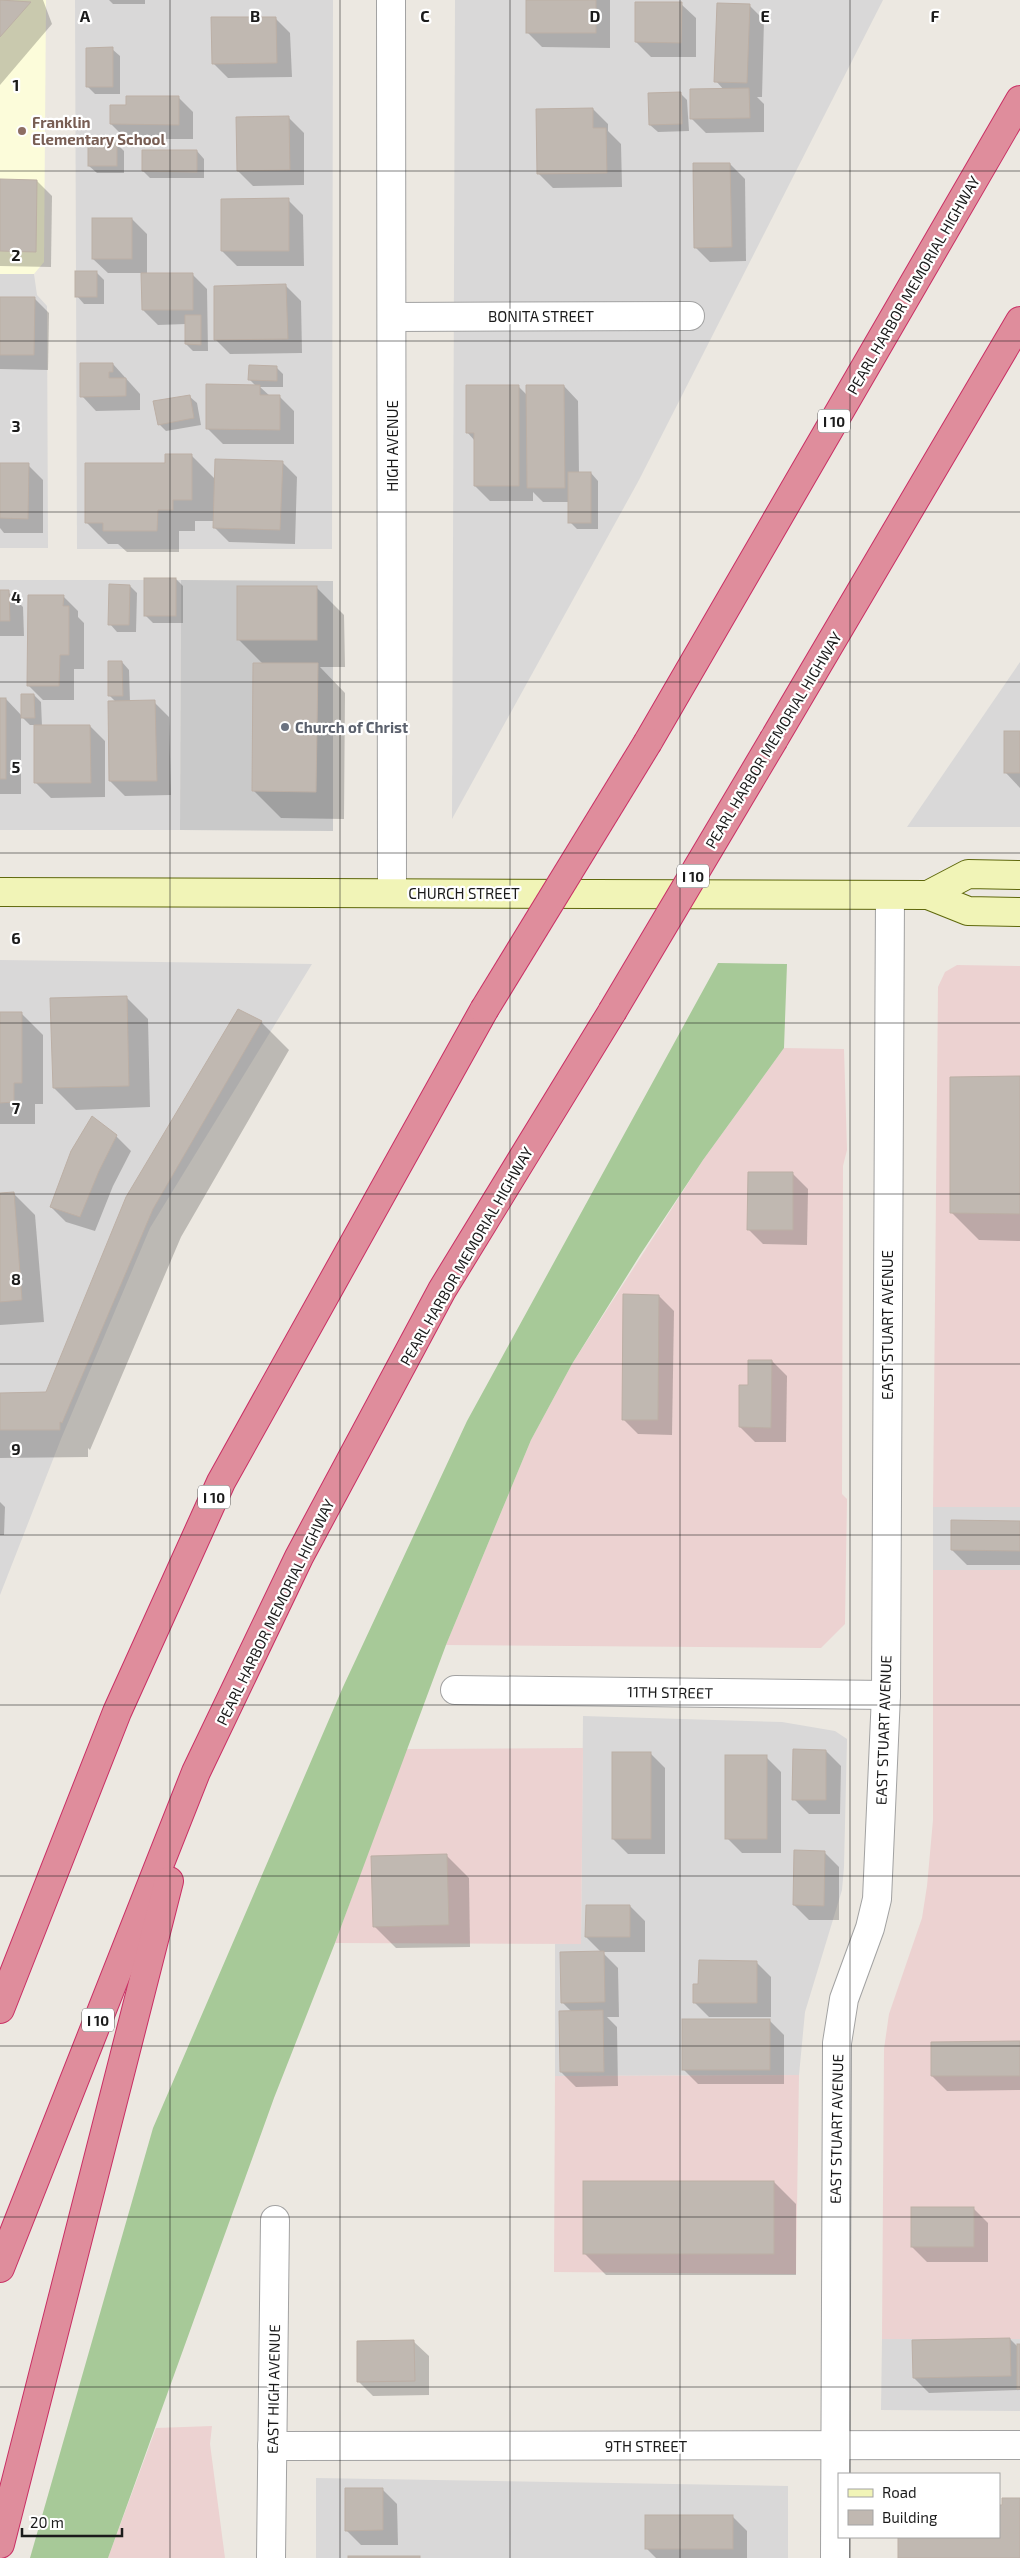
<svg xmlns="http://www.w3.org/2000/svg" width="1020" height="2558" viewBox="0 0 1020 2558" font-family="'Exo 2',sans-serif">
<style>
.residential{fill:#d9d8d8}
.commercial{fill:#ecd2d1}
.education{fill:#fcfcda}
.religious{fill:#c9c9c9}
.forest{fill:#a7c998}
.shadow{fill:#0003}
.building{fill:#c0b8b1;stroke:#bcafa5}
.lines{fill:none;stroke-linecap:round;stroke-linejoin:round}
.street-casing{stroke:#a2a2a2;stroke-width:30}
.secondary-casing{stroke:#5f680c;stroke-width:30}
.highway-casing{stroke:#c92f64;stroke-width:30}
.street{stroke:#fff;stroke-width:28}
.secondary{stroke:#f1f4b7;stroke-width:28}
.highway{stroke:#df8d9c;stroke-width:28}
.highway-bridge-casing{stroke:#c92f64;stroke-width:30;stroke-linecap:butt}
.highway-bridge{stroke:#df8d9c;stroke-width:28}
.grid{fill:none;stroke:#1b1b1b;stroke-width:1;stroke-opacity:0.55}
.education-dot{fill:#8d6e63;stroke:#fff;stroke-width:2}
.worship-dot{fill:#6b7280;stroke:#fff;stroke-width:2}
.labels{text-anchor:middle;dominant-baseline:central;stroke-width:4.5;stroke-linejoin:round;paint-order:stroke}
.shield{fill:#fff;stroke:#5f5f5f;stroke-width:1}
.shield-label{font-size:14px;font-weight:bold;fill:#1b1b1b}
.education-label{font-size:15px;font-weight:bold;fill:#785e54;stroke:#fff;text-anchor:start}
.street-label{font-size:15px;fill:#1b1b1b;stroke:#fff}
.worship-label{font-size:15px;font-weight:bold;fill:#5b616d;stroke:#fff;text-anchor:start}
.grid-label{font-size:16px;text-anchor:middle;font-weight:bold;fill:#1b1b1b;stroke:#fff;stroke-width:4.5;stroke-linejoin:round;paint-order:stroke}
</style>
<rect width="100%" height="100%" fill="#ece8e1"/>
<!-- residential -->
<g class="residential">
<path d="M 75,0 L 333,0 L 332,549 L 77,549 Z"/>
<path d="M 455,0 L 883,0 L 639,480 L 452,819 Z"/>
<path d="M 0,274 L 34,274 L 37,295 L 47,306 L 48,548 L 0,548 Z"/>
<path d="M 0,580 L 181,580 L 180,830 L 0,830 Z"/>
<path d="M 1020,662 L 1020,827 L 907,827 Z"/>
<path d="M 0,960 L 312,964 L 150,1228 L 61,1439 L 0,1595 Z"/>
<rect x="933" y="1507" width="87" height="63"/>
<path d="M 583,1716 L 782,1722 L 835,1731 L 847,1739 L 844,1867 L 842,1890 L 805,2012 L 799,2075 L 555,2076 L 555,1944 L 581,1943 Z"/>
<path d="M 882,2339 L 1020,2339 L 1020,2411 L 881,2410 Z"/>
<path d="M 316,2478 L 788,2486 L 788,2558 L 316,2558 Z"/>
</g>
<!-- commercial -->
<g class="commercial">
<path d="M 957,965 L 1020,966 L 1020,1507 L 933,1507 L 938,987 L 945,972 Z"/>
<path d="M 784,1048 L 844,1049 L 847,1150 L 843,1166 L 842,1494 L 847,1499 L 845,1624 L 821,1648 L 446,1645 L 531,1440 L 572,1364 L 703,1160 Z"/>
<path d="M 933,1570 L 1020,1570 L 1020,2339 L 882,2339 L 884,2049 L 889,2014 L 922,1918 L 927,1886 L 933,1820 Z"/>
<path d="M 583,1748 L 581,1944 L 335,1943 L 406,1749 Z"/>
<path d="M 799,2075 L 796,2274 L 554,2272 L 555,2076 Z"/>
<path d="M 212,2426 L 210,2444 L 225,2558 L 108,2558 L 156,2428 Z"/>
</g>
<!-- education -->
<path class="education" d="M 0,0 L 46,0 L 44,262 L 34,274 L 0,274 Z"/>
<!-- religious -->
<path class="religious" d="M 181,580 L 333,581 L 333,831 L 180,830 Z"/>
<!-- forest -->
<path class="forest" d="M 718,963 L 787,964 L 784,1048 L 703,1160 L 640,1255 L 572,1364 L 531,1440 L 446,1645 L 335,1943 L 274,2098 L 108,2558 L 30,2558 L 153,2128 L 343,1687 L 467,1421 Z"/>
<!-- shadow -->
<g class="shadow">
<path d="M 0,0 L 43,0 L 52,24 L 0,85 Z"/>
<path d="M 109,0 L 145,0 L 145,4 L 113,4 Z"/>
<path d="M 527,0 L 610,0 L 610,48 L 542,47 L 527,32 Z"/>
<path d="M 681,4 L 696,18 L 696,57 L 651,57 L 636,42 Z"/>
<path d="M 749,5 L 764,20 L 762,97 L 757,97 L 764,104 L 764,132 L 706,133 L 691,118 L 724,90 L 716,81 Z"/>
<path d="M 275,18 L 290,33 L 292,77 L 228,78 L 213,63 Z"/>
<path d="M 112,49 L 120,56 L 120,94 L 95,94 L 88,87 Z"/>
<path d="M 680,93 L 687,100 L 689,131 L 658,132 L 650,125 Z"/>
<path d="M 178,97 L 193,112 L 193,139 L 126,139 L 111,124 L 127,107 Z"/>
<path d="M 593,109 L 608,124 L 608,131 L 621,144 L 622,187 L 553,188 L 538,173 Z"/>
<path d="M 289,118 L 304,133 L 304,185 L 253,186 L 238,171 Z"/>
<path d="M 117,144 L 124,151 L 124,173 L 97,173 L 89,166 Z"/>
<path d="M 197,151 L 204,159 L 204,178 L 150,178 L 143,171 Z"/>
<path d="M 730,164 L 745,179 L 746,261 L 710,262 L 695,247 Z"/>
<path d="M 0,181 L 37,181 L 52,196 L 51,267 L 0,266 Z"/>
<path d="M 288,200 L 303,215 L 304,266 L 237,266 L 222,251 Z"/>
<path d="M 132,219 L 147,234 L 147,274 L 192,274 L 207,289 L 208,351 L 193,351 L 186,344 L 186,324 L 158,325 L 143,310 L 142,273 L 108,273 L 93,259 Z"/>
<path d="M 97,273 L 104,280 L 104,304 L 84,304 L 77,296 Z"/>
<path d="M 286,286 L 301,301 L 302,353 L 230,354 L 215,339 Z"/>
<path d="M 0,298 L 34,298 L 49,313 L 48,370 L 0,369 Z"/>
<path d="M 113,364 L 140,394 L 140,410 L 96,411 L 82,396 Z"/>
<path d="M 276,367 L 283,374 L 283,387 L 260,387 L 270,396 L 279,396 L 294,411 L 294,444 L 223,444 L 208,429 L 256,386 L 250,380 Z"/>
<path d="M 518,386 L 527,395 L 564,386 L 578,401 L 579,473 L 591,473 L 598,481 L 598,529 L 577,529 L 570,522 L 570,502 L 543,502 L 533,492 L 533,501 L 490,501 L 475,486 L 475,441 L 467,432 Z"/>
<path d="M 189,396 L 197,403 L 201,425 L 166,431 L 159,424 Z"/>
<path d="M 191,455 L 215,479 L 282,462 L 297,477 L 295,544 L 229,542 L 214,527 L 214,521 L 195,521 L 195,531 L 179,531 L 179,552 L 127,552 L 118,544 L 108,544 L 86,522 L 166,465 Z"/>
<path d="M 0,464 L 28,465 L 43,480 L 43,533 L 4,533 L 0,528 Z"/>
<path d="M 176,579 L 183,586 L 183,623 L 153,623 L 146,616 Z"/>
<path d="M 130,586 L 137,593 L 136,632 L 117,632 L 110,624 Z"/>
<path d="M 316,587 L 344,615 L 345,667 L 320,667 L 345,693 L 344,819 L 281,818 L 253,790 L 263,664 L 239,640 Z"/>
<path d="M 0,592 L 8,592 L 23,607 L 24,636 L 0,636 Z"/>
<path d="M 63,596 L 78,611 L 78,617 L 84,623 L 84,669 L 74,669 L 74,700 L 43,700 L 28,685 Z"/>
<path d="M 122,662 L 129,670 L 130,702 L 154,702 L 169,717 L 171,795 L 125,796 L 110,781 L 116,702 L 110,696 Z"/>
<path d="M 34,695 L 41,702 L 42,726 L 90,726 L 105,741 L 105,797 L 51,798 L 36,783 L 36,725 L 30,725 L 21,716 L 21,794 L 0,794 L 0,699 L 6,699 L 22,716 Z"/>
<path d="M 1020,732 L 1020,788 L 1005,772 Z"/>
<path d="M 126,997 L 148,1019 L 150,1107 L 76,1110 L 54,1088 Z"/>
<path d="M 239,1011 L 261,1022 L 289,1050 L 181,1237 L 90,1450 L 88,1448 L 88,1457 L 0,1458 L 0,1394 L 47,1394 Z"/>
<path d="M 0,1013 L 21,1013 L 43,1035 L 43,1104 L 35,1104 L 35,1124 L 0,1124 Z"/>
<path d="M 1020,1078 L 1020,1241 L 979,1240 L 951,1212 Z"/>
<path d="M 116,1136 L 131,1151 L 113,1186 L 95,1231 L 66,1222 L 51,1207 Z"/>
<path d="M 793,1174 L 808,1189 L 807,1245 L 763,1244 L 748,1229 Z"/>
<path d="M 13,1193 L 35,1215 L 44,1322 L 0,1325 L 0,1194 Z"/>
<path d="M 659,1296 L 674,1311 L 672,1435 L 638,1434 L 623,1419 Z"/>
<path d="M 772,1361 L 787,1376 L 786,1442 L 755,1442 L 740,1427 L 749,1387 Z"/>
<path d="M 0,1502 L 5,1507 L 4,1535 L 0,1535 Z"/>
<path d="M 1020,1522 L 1020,1565 L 967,1565 L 952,1550 Z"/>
<path d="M 826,1751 L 841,1766 L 840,1814 L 809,1814 L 794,1799 Z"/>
<path d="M 650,1753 L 665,1768 L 665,1854 L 628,1854 L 613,1839 Z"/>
<path d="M 766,1757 L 781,1772 L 781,1853 L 742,1853 L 727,1838 Z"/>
<path d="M 824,1852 L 839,1867 L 839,1920 L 809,1920 L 794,1905 Z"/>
<path d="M 447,1856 L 469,1878 L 470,1947 L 396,1948 L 374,1926 Z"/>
<path d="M 630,1906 L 645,1921 L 645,1952 L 602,1952 L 618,1968 L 619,2017 L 607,2017 L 617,2027 L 618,2086 L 576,2087 L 561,2072 L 572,2012 L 562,2002 L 602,1953 L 586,1937 Z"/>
<path d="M 756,1962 L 771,1977 L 771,2017 L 709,2017 L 694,2002 L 700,1985 Z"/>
<path d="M 769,2020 L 784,2035 L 784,2084 L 698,2084 L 683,2069 Z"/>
<path d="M 1020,2043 L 1020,2090 L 947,2091 L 932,2076 Z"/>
<path d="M 774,2182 L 796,2204 L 796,2275 L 606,2275 L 584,2253 Z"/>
<path d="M 973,2208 L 988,2223 L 988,2262 L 927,2262 L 912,2247 Z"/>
<path d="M 1010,2339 L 1018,2347 L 1020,2345 L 1020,2390 L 929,2393 L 914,2378 Z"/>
<path d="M 414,2342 L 429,2356 L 429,2395 L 373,2396 L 358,2381 Z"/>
<path d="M 382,2489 L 397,2504 L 398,2545 L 361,2545 L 346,2530 Z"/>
<path d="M 1020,2499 L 1020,2558 L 899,2558 L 899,2537 L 999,2537 L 999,2506 Z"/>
<path d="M 732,2516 L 747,2531 L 747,2558 L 656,2558 L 647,2549 Z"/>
</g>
<!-- building -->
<g class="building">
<path d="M 0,0 L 31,2 L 0,37 Z"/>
<rect x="526" y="0" width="70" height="33"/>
<path d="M 635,2 L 682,2 L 681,43 L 635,42 Z"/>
<path d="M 717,3 L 750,4 L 747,83 L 714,82 Z"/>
<path d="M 211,17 L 276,17 L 277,63 L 212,64 Z"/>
<path d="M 113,47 L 113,87 L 86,87 L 86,48 Z"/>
<path d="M 749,88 L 750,118 L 690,119 L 690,89 Z"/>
<path d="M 681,92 L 682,124 L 649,125 L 648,93 Z"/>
<path d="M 126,96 L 179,96 L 179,125 L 110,124 L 110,105 L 126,105 Z"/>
<path d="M 593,108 L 593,128 L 606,128 L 607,173 L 537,174 L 536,109 Z"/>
<path d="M 289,116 L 290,170 L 237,171 L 236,117 Z"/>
<rect x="88" y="143" width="29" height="23"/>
<path d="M 142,150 L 197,150 L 197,172 L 142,171 Z"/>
<path d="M 693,163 L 730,163 L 732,247 L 694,248 Z"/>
<path d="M 0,179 L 37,180 L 36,252 L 0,251 Z"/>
<path d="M 289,198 L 289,251 L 221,251 L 221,199 Z"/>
<rect x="92" y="218" width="40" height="41"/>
<rect x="75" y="271" width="22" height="26"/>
<path d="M 141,273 L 193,273 L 193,310 L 142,310 Z"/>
<path d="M 286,284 L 288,339 L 214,340 L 214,286 Z"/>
<path d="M 0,297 L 35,297 L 34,355 L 0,355 Z"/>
<path d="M 185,315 L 201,315 L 201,345 L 185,344 Z"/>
<path d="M 80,363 L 113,363 L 113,372 L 109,372 L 109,378 L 126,378 L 126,396 L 80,397 Z"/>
<path d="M 249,365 L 277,366 L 277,381 L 248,380 Z"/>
<path d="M 206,384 L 260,385 L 260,395 L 280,395 L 280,430 L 206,429 Z"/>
<path d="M 466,385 L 519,385 L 519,486 L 474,486 L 474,433 L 466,433 Z"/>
<path d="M 526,385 L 564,385 L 565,488 L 527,488 Z"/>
<path d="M 190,395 L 194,418 L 158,425 L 153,401 Z"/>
<path d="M 165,454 L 192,454 L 192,500 L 173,500 L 173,510 L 158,510 L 157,531 L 103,531 L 103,523 L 85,523 L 85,463 L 165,463 Z"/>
<path d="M 215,459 L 283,461 L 280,530 L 213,528 Z"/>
<path d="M 0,463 L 29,463 L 28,519 L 0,518 Z"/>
<rect x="568" y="472" width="23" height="51"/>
<rect x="144" y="578" width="32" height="38"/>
<path d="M 109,584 L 130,585 L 129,625 L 108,625 Z"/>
<rect x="237" y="586" width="80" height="54"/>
<path d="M 0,590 L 9,590 L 10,621 L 0,621 Z"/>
<path d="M 28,595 L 64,595 L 63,606 L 69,606 L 69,655 L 60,655 L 59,686 L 27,686 Z"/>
<path d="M 108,661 L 122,661 L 123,696 L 108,696 Z"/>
<path d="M 253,663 L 318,663 L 316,792 L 252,791 Z"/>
<path d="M 21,694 L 34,694 L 35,718 L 21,718 Z"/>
<rect x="0" y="698" width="6" height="81"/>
<path d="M 155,700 L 157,781 L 109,781 L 108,701 Z"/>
<path d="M 34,725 L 90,725 L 91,783 L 34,783 Z"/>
<rect x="1004" y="731" width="16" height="42"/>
<path d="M 127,996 L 129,1086 L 53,1088 L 50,998 Z"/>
<path d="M 238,1009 L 262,1021 L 153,1209 L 62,1423 L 60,1422 L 60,1430 L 0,1430 L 0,1393 L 46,1392 L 126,1197 Z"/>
<path d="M 0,1012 L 22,1012 L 22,1083 L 14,1083 L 14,1102 L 0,1103 Z"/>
<path d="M 1020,1076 L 1020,1214 L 950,1213 L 950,1077 Z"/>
<path d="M 92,1116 L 117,1135 L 99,1171 L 80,1217 L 50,1207 L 71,1151 Z"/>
<path d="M 748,1172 L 793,1172 L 793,1230 L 747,1230 Z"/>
<path d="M 14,1192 L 22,1300 L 0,1302 L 0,1193 Z"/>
<path d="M 623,1294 L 659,1295 L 658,1420 L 622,1420 Z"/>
<path d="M 748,1360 L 772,1360 L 771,1428 L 739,1427 L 739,1385 L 748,1385 Z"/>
<path d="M 951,1520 L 1020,1521 L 1020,1551 L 951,1550 Z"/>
<path d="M 793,1749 L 826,1750 L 826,1800 L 792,1800 Z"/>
<rect x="612" y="1752" width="39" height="87"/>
<rect x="725" y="1755" width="42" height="84"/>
<path d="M 794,1850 L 825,1851 L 824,1906 L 793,1905 Z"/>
<path d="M 447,1854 L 449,1925 L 373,1927 L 371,1856 Z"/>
<path d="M 586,1905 L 630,1905 L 630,1937 L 585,1937 Z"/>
<path d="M 604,1951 L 605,2002 L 561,2003 L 560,1952 Z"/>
<path d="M 699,1960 L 757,1961 L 757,2003 L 693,2003 L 693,1984 L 698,1984 Z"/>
<path d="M 603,2010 L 604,2072 L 560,2072 L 559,2011 Z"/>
<rect x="682" y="2019" width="88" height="51"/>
<path d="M 1020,2041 L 1020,2076 L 931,2076 L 931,2042 Z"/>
<rect x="583" y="2181" width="191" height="73"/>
<rect x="911" y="2207" width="63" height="40"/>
<path d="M 1010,2338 L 1011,2376 L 913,2378 L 912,2340 Z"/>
<path d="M 414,2340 L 415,2381 L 357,2382 L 357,2341 Z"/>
<rect x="1017" y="2344" width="3" height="45"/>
<path d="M 345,2488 L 383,2488 L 383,2530 L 345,2531 Z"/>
<path d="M 1002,2498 L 1020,2498 L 1020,2558 L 898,2558 L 898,2537 L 999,2537 L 999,2505 L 1002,2505 Z"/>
<rect x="645" y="2515" width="88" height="34"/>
<rect x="348" y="2556" width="72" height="2"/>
</g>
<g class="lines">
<defs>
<g id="street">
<path d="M 391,0 L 392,893"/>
<path d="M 392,317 L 690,316"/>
<path d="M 455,1690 L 886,1695"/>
<path d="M 272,2446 L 1020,2445"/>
<path d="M 271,2558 L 275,2220"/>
<path d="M 835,2558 L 837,2043 L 844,1999 L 870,1928 L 877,1899 L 886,1695 L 890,895"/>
</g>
<g id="secondary">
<path d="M 0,892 L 928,895 L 968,911 L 1020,912"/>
<path d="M 928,895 L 968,874 L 1020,875"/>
</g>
<g id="highway">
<path d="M 774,739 L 1020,321"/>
<path d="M 648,742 L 1020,100"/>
<path d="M 0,2009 L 117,1712 L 221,1482 L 484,1010"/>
<path d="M 0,2268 L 196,1772 L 299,1557 L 442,1290 L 612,1012"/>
<path d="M 0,2544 L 169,1881"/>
</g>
</defs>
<!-- street casing -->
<use href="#street" class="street-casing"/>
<!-- secondary casing -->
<use href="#secondary" class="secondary-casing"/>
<!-- highway casing -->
<use href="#highway" class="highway-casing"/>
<!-- street -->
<use href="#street" class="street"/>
<!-- secondary -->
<use href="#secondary" class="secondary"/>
<!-- highway -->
<use href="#highway" class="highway"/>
<defs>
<g id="highway-bridge">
<path d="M 484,1010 L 648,742"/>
<path d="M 612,1012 L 774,739"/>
</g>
</defs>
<!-- highway-bridge casing -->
<use href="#highway-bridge" class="highway-bridge-casing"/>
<!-- highway-bridge -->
<use href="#highway-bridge" class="highway-bridge"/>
</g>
<!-- grid -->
<path class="grid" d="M 170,0 L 170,2558M 340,0 L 340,2558M 510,0 L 510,2558M 680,0 L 680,2558M 850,0 L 850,2474M 0,171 L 1020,171M 0,341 L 1020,341M 0,512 L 1020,512M 0,682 L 1020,682M 0,853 L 1020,853M 0,1023 L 1020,1023M 0,1194 L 1020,1194M 0,1364 L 1020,1364M 0,1535 L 1020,1535M 0,1705 L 1020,1705M 0,1876 L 1020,1876M 0,2046 L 1020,2046M 0,2217 L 1020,2217M 0,2387 L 1020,2387M 850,2537 L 850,2558"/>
<!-- markers -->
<circle class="education-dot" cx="22" cy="131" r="5"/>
<circle class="worship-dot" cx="285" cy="727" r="5"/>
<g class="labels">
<!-- shield labels -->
<g class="shield">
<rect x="818" y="409.5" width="32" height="23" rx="4"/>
<rect x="677" y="864.5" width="32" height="23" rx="4"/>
<rect x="198" y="1485.5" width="32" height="23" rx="4"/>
<rect x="82" y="2008.5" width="32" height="23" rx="4"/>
</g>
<g class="shield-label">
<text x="834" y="421">I 10</text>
<text x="693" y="876">I 10</text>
<text x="214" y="1497">I 10</text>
<text x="98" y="2020">I 10</text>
</g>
<!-- education labels -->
<g class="education-label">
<text x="32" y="122">Franklin<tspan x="32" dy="17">Elementary School</tspan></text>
</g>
<!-- street labels -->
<g class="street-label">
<text transform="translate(913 285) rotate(-60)">PEARL HARBOR MEMORIAL HIGHWAY</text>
<text x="541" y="316">BONITA STREET</text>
<text transform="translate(392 446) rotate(-90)">HIGH AVENUE</text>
<text transform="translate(773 740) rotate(-59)">PEARL HARBOR MEMORIAL HIGHWAY</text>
<text x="464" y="893">CHURCH STREET</text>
<text transform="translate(466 1256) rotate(-60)">PEARL HARBOR MEMORIAL HIGHWAY</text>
<text transform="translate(887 1325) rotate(-90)">EAST STUART AVENUE</text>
<text transform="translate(275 1612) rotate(-64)">PEARL HARBOR MEMORIAL HIGHWAY</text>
<text transform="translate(670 1692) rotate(1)">11TH STREET</text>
<text transform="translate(883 1730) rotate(-88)">EAST STUART AVENUE</text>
<text transform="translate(836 2129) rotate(-89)">EAST STUART AVENUE</text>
<text transform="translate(273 2389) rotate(-89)">EAST HIGH AVENUE</text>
<text x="646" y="2446">9TH STREET</text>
</g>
<!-- worship labels -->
<g class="worship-label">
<text x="295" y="727">Church of Christ</text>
</g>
</g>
<g class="grid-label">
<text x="85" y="22">A</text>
<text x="255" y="22">B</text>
<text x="425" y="22">C</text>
<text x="595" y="22">D</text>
<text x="765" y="22">E</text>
<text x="935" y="22">F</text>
<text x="16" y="91">1</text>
<text x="16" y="261">2</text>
<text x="16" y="432">3</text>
<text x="16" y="603">4</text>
<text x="16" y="773">5</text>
<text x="16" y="944">6</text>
<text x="16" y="1114">7</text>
<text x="16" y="1285">8</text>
<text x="16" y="1455">9</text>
</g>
<!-- legend -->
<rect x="838" y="2473" width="162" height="65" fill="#ffffff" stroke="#a4a4a4"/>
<rect x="848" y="2489" width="25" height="8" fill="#f1f4b7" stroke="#a4a4a4"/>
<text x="882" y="2498" font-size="15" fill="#1b1b1b">Road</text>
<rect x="848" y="2510" width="25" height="15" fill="#c0b8b1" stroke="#a4a4a4"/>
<text x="882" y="2523" font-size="15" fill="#1b1b1b">Building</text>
<!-- scale -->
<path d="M22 2528v8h100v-8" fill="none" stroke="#1b1b1b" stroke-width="2.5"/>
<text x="30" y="2528" font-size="15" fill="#1b1b1b" stroke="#ffffff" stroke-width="4" paint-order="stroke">20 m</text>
</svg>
